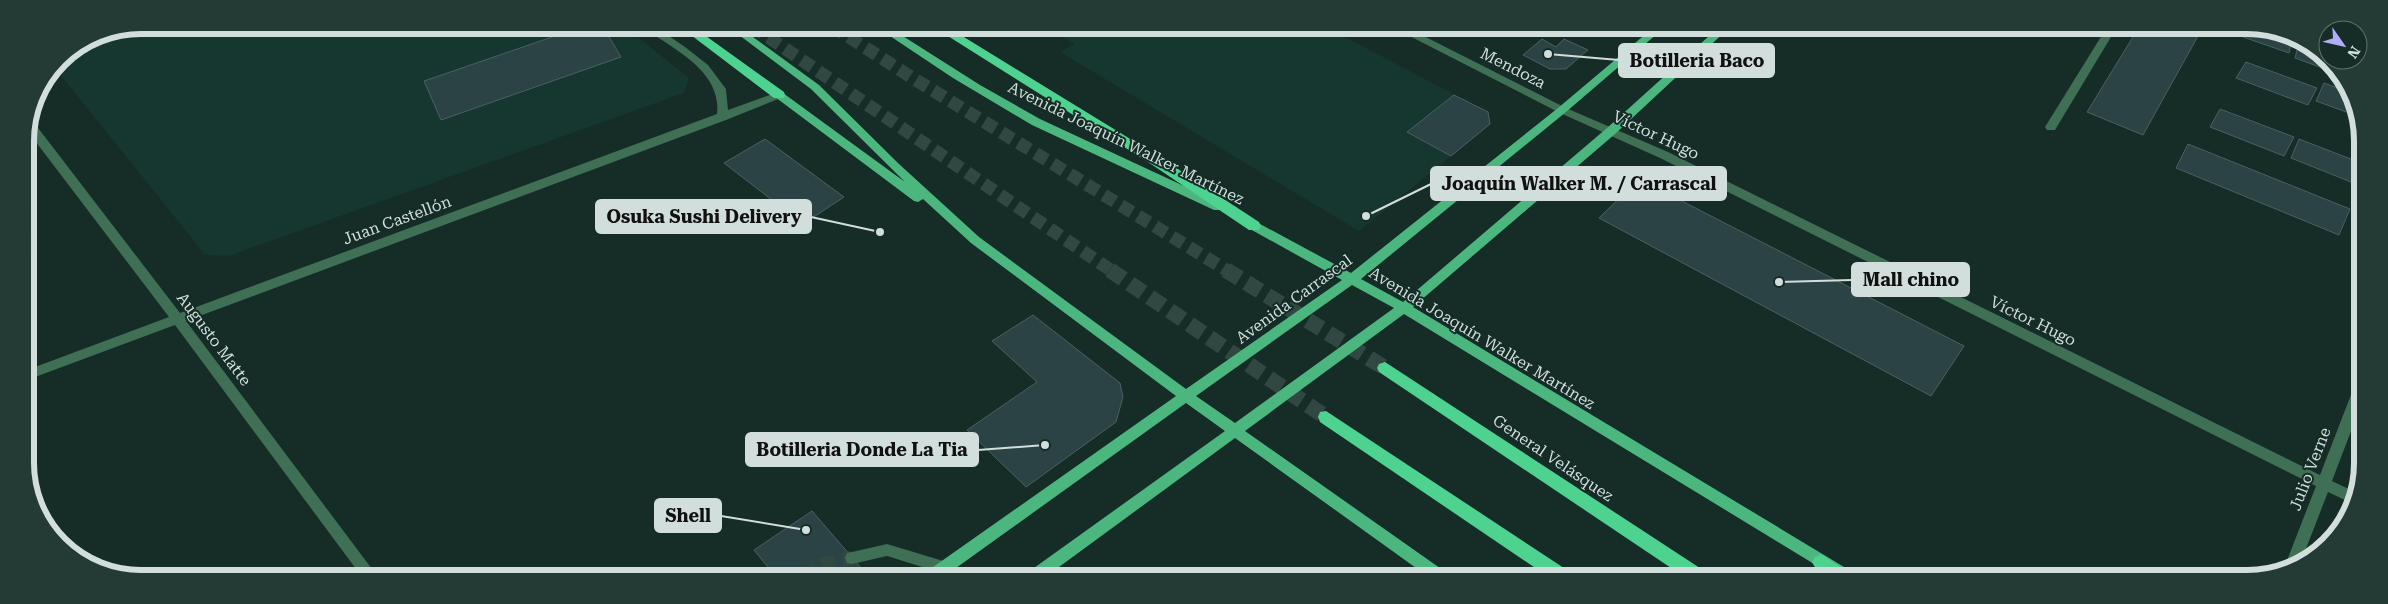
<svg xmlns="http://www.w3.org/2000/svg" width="2388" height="604" viewBox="0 0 2388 604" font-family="'Roboto Serif',serif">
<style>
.built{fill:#163630}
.building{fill:#2b4344;stroke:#486163}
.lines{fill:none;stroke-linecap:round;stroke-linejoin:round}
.minor-tunnel{stroke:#314742;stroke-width:14;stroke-dasharray:14 7;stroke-linecap:butt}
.highway-tunnel-far1{stroke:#314742;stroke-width:13;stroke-dasharray:13 7;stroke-linecap:butt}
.highway-tunnel{stroke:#314742;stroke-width:16;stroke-dasharray:16 8;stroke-linecap:butt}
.minor{fill:#3f6f54;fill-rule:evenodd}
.major{fill:#4cb67f;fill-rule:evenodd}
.highway{fill:#4ed290;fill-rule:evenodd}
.labels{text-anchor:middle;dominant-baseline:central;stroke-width:4;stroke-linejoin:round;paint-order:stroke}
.street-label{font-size:16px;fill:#d1dedb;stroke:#152c27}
.rim{fill:none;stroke:#d1dedb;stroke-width:6}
.leader{fill:none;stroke:#d1dedb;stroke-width:2}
.callout-dot{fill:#d1dedb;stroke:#152c27;stroke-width:2}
.callout{fill:#d1dedb;stroke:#d1dedb;stroke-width:2}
.callout-label{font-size:18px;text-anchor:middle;font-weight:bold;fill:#111}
</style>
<rect width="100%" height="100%" fill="#152c27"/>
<!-- built -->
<g class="built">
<path d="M 141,25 L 624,26 L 689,78 L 684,93 L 229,256 L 205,255 L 54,67 L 59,59 L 97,34 Z"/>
<path d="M 1044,26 L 1324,26 L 1488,112 L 1490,124 L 1359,231 L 1060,52 L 1074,44 Z"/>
</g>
<!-- building -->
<g class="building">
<path d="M 587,25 L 602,25 L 621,57 L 441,120 L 424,81 Z"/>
<path d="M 2139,27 L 2203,27 L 2143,135 L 2087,112 Z"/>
<path d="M 2249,27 L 2270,27 L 2292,39 L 2289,53 L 2243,37 Z"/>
<path d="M 1542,39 L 1556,47 L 1564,39 L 1588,50 L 1566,69 L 1550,69 L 1523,55 Z"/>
<path d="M 2299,43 L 2328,59 L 2336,73 L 2295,58 Z"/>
<path d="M 2246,62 L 2317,88 L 2308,105 L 2236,78 Z"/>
<path d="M 2324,83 L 2346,91 L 2360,117 L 2316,101 Z"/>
<path d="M 1454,95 L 1488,112 L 1490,124 L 1451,156 L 1407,132 Z"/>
<path d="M 2220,109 L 2294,137 L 2284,156 L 2210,127 Z"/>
<path d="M 765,139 L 844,197 L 803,224 L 724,163 Z"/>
<path d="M 2299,139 L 2361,163 L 2361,186 L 2291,158 Z"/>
<path d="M 2188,144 L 2350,209 L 2339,235 L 2176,168 Z"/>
<path d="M 1639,179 L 1964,346 L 1931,396 L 1599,218 Z"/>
<path d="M 1033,315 L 1120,383 L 1123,397 L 1116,422 L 1026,487 L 967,430 L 1037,382 L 992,341 Z"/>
<path d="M 812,511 L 869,577 L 776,577 L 754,550 Z"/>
</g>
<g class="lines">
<!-- minor-tunnel -->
<path class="minor-tunnel" d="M 805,577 L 822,564 L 852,558"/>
<!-- highway-tunnel-far1 -->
<g class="highway-tunnel-far1">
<path d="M 752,26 L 1112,271"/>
<path d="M 832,26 L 911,77 L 1228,271"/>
</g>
<!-- highway-tunnel -->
<g class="highway-tunnel">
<path d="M 1110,270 L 1326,417"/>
<path d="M 1226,270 L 1385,368"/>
</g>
<!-- minor -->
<g class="minor">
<path d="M 643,26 L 654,26 L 685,47 L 708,65 L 726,89 L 728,110 L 775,93 L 783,93 L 784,95 L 783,97 L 726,120 L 186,321 L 378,577 L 362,577 L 175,325 L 27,380 L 27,370 L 169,317 L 26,129 L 29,120 L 32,120 L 180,313 L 717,114 C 721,80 691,59 665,42 C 658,37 649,33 643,26 Z"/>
<path d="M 1390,26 L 1404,26 L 1566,108 L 1668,152 L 2320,475 L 2354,387 L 2356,383 L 2361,382 L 2361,405 L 2332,481 L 2357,493 L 2351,503 L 2328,492 L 2302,559 L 2287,565 L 2286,563 L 2316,486 L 1660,158 L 1558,112 Z"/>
<path d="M 2107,27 L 2117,27 L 2055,130 L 2047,130 L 2045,127 Z"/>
<path d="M 887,544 L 950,563 L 952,568 L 950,573 L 945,574 L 887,556 L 852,564 L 847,563 L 845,558 L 847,553 L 852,552 Z"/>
</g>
<!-- major -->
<g class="major">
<path d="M 727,26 L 738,26 L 819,85 L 899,164 L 979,237 L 1186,389 L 1342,280 L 1241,224 L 1239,221 L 1241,218 L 1249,218 L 1351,273 L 1558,108 L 1654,27 L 1665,27 L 1566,112 L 1361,279 L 1403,302 L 1607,128 L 1719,27 L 1730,27 L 1615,134 L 1413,307 L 1854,573 L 1856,578 L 1837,578 L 1404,314 L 1245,431 L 1447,573 L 1449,578 L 1430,578 L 1235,438 L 1044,578 L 1025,578 L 1027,573 L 1225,431 L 1186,403 L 942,578 L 924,577 L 926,572 L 1176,396 L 971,243 L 923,199 L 918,202 L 914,201 L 775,97 L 774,95 L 775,93 L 783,93 L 905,182 L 811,89 ZM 1352,285 L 1394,308 L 1235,423 L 1196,396 Z"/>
<path d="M 875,26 L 887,26 L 980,85 L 1040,119 L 1199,193 L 1222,204 L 1224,207 L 1222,210 L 1214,210 L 1032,125 L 953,78 Z"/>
</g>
<!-- highway -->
<g class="highway">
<path d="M 679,26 L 692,26 L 784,92 L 785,95 L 784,98 L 774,98 Z"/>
<path d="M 932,26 L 946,26 L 1158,156 L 1259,222 L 1261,226 L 1259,230 L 1249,230 L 1148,162 Z"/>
<path d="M 1385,362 L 1706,572 L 1709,578 L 1686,578 L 1379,372 L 1377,368 L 1379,364 Z"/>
<path d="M 1326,411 L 1570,572 L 1573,578 L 1550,578 L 1320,422 L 1318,417 L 1320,412 Z"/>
<path d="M 1821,554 L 1848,572 L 1851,578 C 1835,578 1820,579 1812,562 L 1815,557 Z"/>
</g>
</g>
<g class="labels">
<!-- street labels -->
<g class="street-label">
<text transform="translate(1513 68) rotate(27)">Mendoza</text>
<text transform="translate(1656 135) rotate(25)">Víctor Hugo</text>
<text transform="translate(1126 143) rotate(26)">Avenida Joaquín Walker Martínez</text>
<text transform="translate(397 220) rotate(-20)">Juan Castellón</text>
<text transform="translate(1294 299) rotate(-36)">Avenida Carrascal</text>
<text transform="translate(2033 321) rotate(26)">Víctor Hugo</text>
<text transform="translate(1482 338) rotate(31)">Avenida Joaquín Walker Martínez</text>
<text transform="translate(214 339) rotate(53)">Augusto Matte</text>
<text transform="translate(1553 458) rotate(34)">General Velásquez</text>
<text transform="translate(2310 469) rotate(-69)">Julio Verne</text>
</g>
</g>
<!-- crop -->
<path d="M0 0H2388V604H0ZM141 34H2247A107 107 0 0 1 2354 141V463A107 107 0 0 1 2247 570H141A107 107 0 0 1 34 463V141A107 107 0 0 1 141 34Z" fill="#243a35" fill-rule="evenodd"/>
<path class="rim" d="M141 34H2247A107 107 0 0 1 2354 141V463A107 107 0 0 1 2247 570H141A107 107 0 0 1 34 463V141A107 107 0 0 1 141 34Z"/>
<!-- callouts -->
<path class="leader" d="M1548 54L1619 60M1366 216L1431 184M880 232L811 217M1779 282L1852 280M1045 445L978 450M806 530L721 516"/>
<g class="callout-dot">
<circle cx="1548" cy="54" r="5"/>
<circle cx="1366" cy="216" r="5"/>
<circle cx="880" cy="232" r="5"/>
<circle cx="1779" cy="282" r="5"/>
<circle cx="1045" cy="445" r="5"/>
<circle cx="806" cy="530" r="5"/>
</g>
<g class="callout">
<rect x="1619" y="44" width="155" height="33" rx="5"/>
<rect x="1431" y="167" width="295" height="33" rx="5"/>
<rect x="596" y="200" width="215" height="33" rx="5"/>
<rect x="1852" y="263" width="117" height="33" rx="5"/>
<rect x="746" y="433" width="232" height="33" rx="5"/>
<rect x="655" y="499" width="66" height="33" rx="5"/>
</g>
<g class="callout-label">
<text x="1697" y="67">Botilleria Baco</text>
<text x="1579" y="190">Joaquín Walker M. / Carrascal</text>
<text x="704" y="223">Osuka Sushi Delivery</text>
<text x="1911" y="286">Mall chino</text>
<text x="862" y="456">Botilleria Donde La Tia</text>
<text x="688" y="522">Shell</text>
</g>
<!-- north arrow -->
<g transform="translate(2343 45) rotate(124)"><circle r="24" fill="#152c27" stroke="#60736f"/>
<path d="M0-4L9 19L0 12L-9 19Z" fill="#b1adfa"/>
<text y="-8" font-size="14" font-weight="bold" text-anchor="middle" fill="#d1dedb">N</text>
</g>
</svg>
